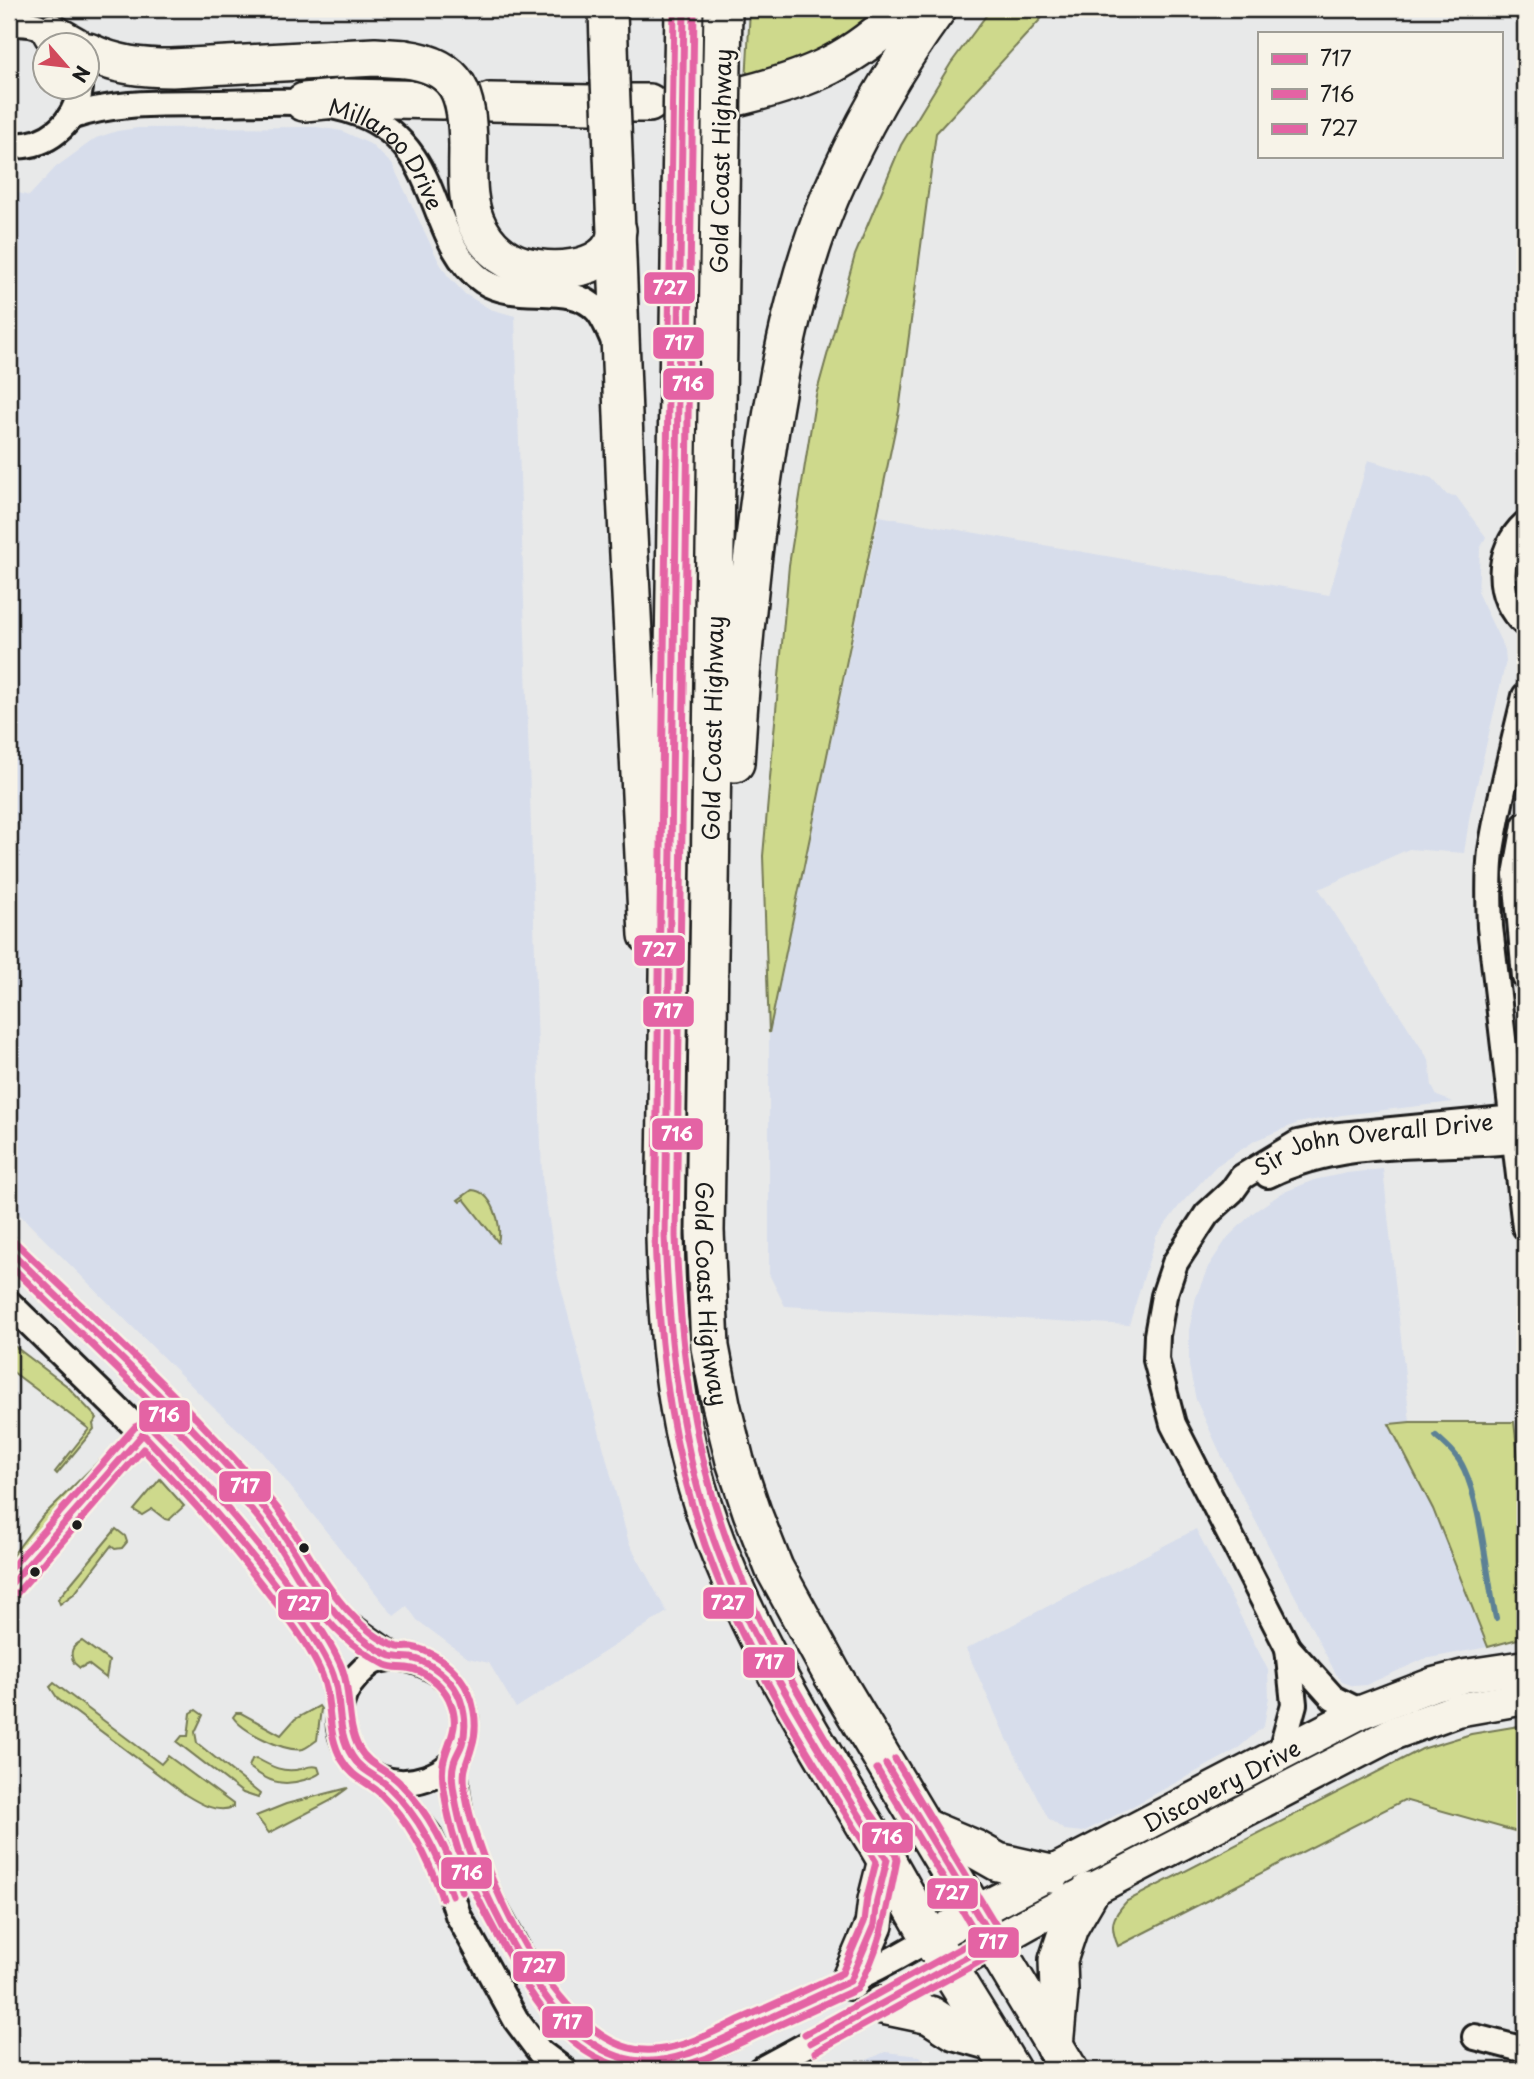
<svg xmlns="http://www.w3.org/2000/svg" width="1534" height="2079" viewBox="0 0 1534 2079" font-family="'Playpen Sans',sans-serif">
<style>
.built{fill:#d7ddeb}
.green{fill:#ced98c;stroke:#757a54;stroke-width:2}
.lines{fill:none;stroke-linecap:round;stroke-linejoin:round}
.stream{stroke:#5b8195;stroke-width:6}
.minor-casing{stroke:#1c1c1c;stroke-width:30}
.major-casing{stroke:#1c1c1c;stroke-width:37}
.highway-casing{stroke:#1c1c1c;stroke-width:42}
.minor{stroke:#f7f3e8;stroke-width:24}
.major{stroke:#f7f3e8;stroke-width:32}
.highway{stroke:#f7f3e8;stroke-width:37}
.highway-bridge-casing{stroke:#1c1c1c;stroke-width:42;stroke-linecap:butt}
.highway-bridge{stroke:#f7f3e8;stroke-width:37}
.bus-1-casing{stroke:#f7f3e8;stroke-width:12}
.bus-2-casing{stroke:#f7f3e8;stroke-width:12}
.bus-3-casing{stroke:#f7f3e8;stroke-width:12}
.bus-1{stroke:#e463a4;stroke-width:7}
.bus-2{stroke:#e463a4;stroke-width:7}
.bus-3{stroke:#e463a4;stroke-width:7}
.bus-dot{fill:#1c1c1c;stroke:#f7f3e8;stroke-width:2.5}
.labels{text-anchor:middle;dominant-baseline:central;stroke-width:6;stroke-linejoin:round;paint-order:stroke}
.street-label{font-size:23px;fill:#1c1c1c;stroke:#f7f3e8}
.line-badge{stroke:#f7f3e8;stroke-width:2.5}
.badge-label{font-size:19px;text-anchor:middle;font-weight:bold;fill:#fff}
</style>
<rect width="100%" height="100%" fill="#e8e9e9"/>
<filter id="ink" filterUnits="userSpaceOnUse"><feTurbulence type="fractalNoise" baseFrequency=".0143" numOctaves="2"/><feDisplacementMap in="SourceGraphic" scale="14" xChannelSelector="R" yChannelSelector="G"/><feConvolveMatrix kernelMatrix="1 2 1 2 8 2 1 2 1" color-interpolation-filters="sRGB"/></filter>
<g filter="url(#ink)">
<!-- built -->
<g class="built">
<path d="M 317,127 L 342,131 L 370,144 L 392,164 L 439,262 L 448,276 L 465,294 L 490,309 L 515,316 L 542,1177 L 558,1277 L 629,1543 L 667,1612 L 516,1708 L 489,1663 L 468,1658 L 417,1620 L 407,1606 L 394,1616 L 261,1450 L 214,1408 L 9,1204 L 9,190 L 29,196 L 56,167 L 96,138 L 117,131 L 138,128 Z"/>
<path d="M 1368,460 L 1432,478 L 1447,495 L 1456,496 L 1486,537 L 1480,549 L 1478,594 L 1505,650 L 1506,661 L 1470,814 L 1464,853 L 1409,849 L 1319,889 L 1429,1060 L 1432,1086 L 1437,1096 L 1453,1102 L 1342,1115 L 1298,1123 L 1256,1140 L 1216,1166 L 1179,1206 L 1156,1237 L 1129,1325 L 785,1306 L 769,1274 L 769,1033 L 879,516 L 1329,595 Z"/>
<path d="M 1383,1169 L 1410,1422 L 1390,1425 L 1433,1509 L 1488,1647 L 1424,1659 L 1366,1685 L 1354,1686 L 1342,1682 L 1336,1674 L 1223,1459 L 1196,1400 L 1189,1366 L 1189,1330 L 1196,1297 L 1208,1267 L 1228,1237 L 1254,1212 L 1282,1193 L 1314,1180 L 1347,1173 Z"/>
<path d="M 1196,1529 L 1268,1670 L 1269,1697 L 1264,1726 L 1236,1750 L 1107,1820 L 1083,1832 L 1064,1830 L 1048,1818 L 1003,1731 L 966,1649 Z"/>
<path d="M 885,2052 L 920,2056 L 929,2070 L 844,2070 Z"/>
</g>
<!-- green -->
<g class="green">
<path d="M 750,9 L 882,9 C 843,45 795,64 746,83 Z"/>
<path d="M 991,9 L 1050,9 L 936,133 L 899,411 L 769,1033 L 763,856 L 789,565 L 816,395 L 855,255 L 901,145 L 951,63 Z"/>
<path d="M 472,1190 C 492,1191 503,1225 498,1242 L 464,1199 L 460,1202 L 458,1200 Z"/>
<path d="M 9,1342 L 67,1386 L 97,1418 L 93,1424 L 94,1429 L 57,1474 L 55,1472 L 89,1429 L 9,1369 Z"/>
<path d="M 1410,1422 L 1514,1422 L 1525,1516 L 1525,1637 L 1488,1647 L 1433,1509 L 1389,1424 Z"/>
<path d="M 114,1446 L 117,1447 L 50,1517 L 9,1566 L 9,1560 L 42,1517 Z"/>
<path d="M 160,1479 L 184,1506 L 169,1520 L 165,1519 L 152,1509 L 142,1515 L 134,1510 Z"/>
<path d="M 116,1529 L 125,1536 L 127,1542 L 122,1548 L 115,1549 L 111,1546 L 75,1593 L 60,1604 L 58,1599 Z"/>
<path d="M 82,1641 L 109,1661 L 106,1678 L 88,1664 L 80,1668 L 74,1663 C 69,1652 72,1646 82,1641 Z"/>
<path d="M 54,1683 L 161,1764 L 168,1756 L 233,1804 L 233,1807 C 217,1814 199,1803 186,1795 L 58,1699 L 50,1687 Z"/>
<path d="M 319,1706 L 321,1709 L 317,1740 C 313,1743 308,1747 303,1749 C 286,1753 242,1731 233,1717 L 236,1713 L 241,1713 L 281,1735 L 295,1719 Z"/>
<path d="M 196,1710 L 203,1715 L 195,1732 L 197,1743 L 260,1794 L 258,1798 L 243,1793 L 177,1742 L 182,1736 L 188,1736 L 191,1713 Z"/>
<path d="M 1525,1725 L 1525,1834 L 1404,1800 L 1118,1946 C 1109,1925 1112,1917 1127,1901 L 1422,1749 L 1471,1734 Z"/>
<path d="M 256,1758 C 272,1767 283,1773 301,1769 C 308,1767 311,1765 318,1767 L 320,1773 C 315,1777 310,1778 304,1780 C 281,1787 267,1781 249,1767 L 252,1759 Z"/>
<path d="M 348,1788 L 330,1801 L 269,1833 L 256,1816 L 286,1804 Z"/>
</g>
<g class="lines">
<!-- stream -->
<path class="stream" d="M 1436,1436 C 1447,1446 1458,1455 1464,1469 C 1482,1507 1486,1575 1496,1618"/>
<defs>
<g id="minor">
<path d="M 9,24 C 29,21 48,27 63,41"/>
<path id="s1" d="M 70,117 C 118,100 169,104 218,103 C 265,103 315,96 360,114 C 381,122 400,138 413,157 C 439,195 443,253 483,281 C 518,304 571,280 598,311 C 606,321 610,333 615,344"/>
<path d="M 9,145 C 46,149 76,124 80,88"/>
<path d="M 1525,524 C 1496,550 1494,598 1525,624"/>
<path d="M 1525,696 C 1513,747 1499,799 1491,851 C 1488,876 1489,902 1490,927 L 1525,1227"/>
<path d="M 1525,825 L 1516,875 L 1525,977"/>
<path d="M 1268,1175 C 1347,1136 1440,1149 1525,1140"/>
<path d="M 9,1250 L 169,1404 L 267,1511 L 323,1596 L 343,1621 L 394,1657"/>
<path d="M 9,1303 L 143,1434 L 248,1548 L 315,1638 L 336,1677 L 340,1707"/>
<path d="M 394,1657 C 442,1661 479,1698 461,1748 C 455,1763 441,1773 426,1778 C 359,1801 312,1722 357,1676 C 361,1672 367,1665 373,1662 C 379,1659 387,1659 394,1657 Z"/>
<path id="s2" d="M 1361,1712 L 1333,1698 L 1288,1648 L 1173,1424 L 1156,1360 L 1157,1335 L 1164,1296 L 1175,1263 L 1207,1214 L 1232,1191 L 1242,1177 L 1298,1143 L 1330,1136 L 1525,1117"/>
<path d="M 1280,1755 L 1294,1704 L 1288,1648"/>
<path d="M 454,1761 C 457,1839 478,1879 515,1945 C 548,2003 587,2070 665,2060 C 702,2055 739,2031 773,2016 C 827,1992 880,1969 930,1938"/>
<path d="M 382,1781 L 407,1806 L 428,1834 L 443,1867 L 458,1915 L 516,2020 L 540,2052 L 564,2070"/>
<path d="M 1475,2037 L 1525,2050"/>
<path d="M 760,2070 L 948,1968"/>
</g>
<g id="major">
<path id="s3" d="M 930,1938 L 974,1913 L 1361,1712 L 1434,1684 L 1465,1676 L 1525,1667"/>
<path d="M 948,1968 L 1030,1922 L 1394,1733 L 1457,1710 L 1525,1698"/>
</g>
<g id="highway">
<path d="M 608,9 L 610,79"/>
<path d="M 52,33 L 75,46"/>
<path d="M 88,52 C 115,65 142,68 172,68 L 375,57 L 405,59"/>
<path d="M 722,63 L 723,9"/>
<path d="M 683,68 L 684,9"/>
<path d="M 740,96 C 810,79 853,61 905,9"/>
<path d="M 304,102 L 345,98 L 443,100"/>
<path d="M 490,102 L 591,104"/>
<path d="M 628,103 L 649,103"/>
<path d="M 612,126 L 626,494 L 648,935"/>
<path id="s4" d="M 721,132 L 705,1231 L 710,1347 L 721,1404 L 735,1461 L 752,1512 L 774,1568 L 832,1674 L 1069,2070"/>
<path d="M 682,134 L 665,1236 C 667,1326 674,1416 702,1503 C 740,1622 806,1726 870,1833 C 892,1868 910,1904 931,1939 C 957,1983 985,2026 1011,2070"/>
<path d="M 468,145 C 468,172 465,204 479,229 C 486,242 496,253 509,260 C 539,276 613,276 617,230"/>
<path d="M 735,763 C 740,672 749,580 761,490 C 775,390 791,290 830,197 C 859,130 894,68 937,9"/>
<path d="M 925,1828 L 975,1849 L 998,1862 L 1051,1874"/>
<path d="M 850,1981 L 874,1925 L 877,1900 L 887,1860"/>
<path d="M 882,2005 L 930,2015 L 955,2031 L 994,2042"/>
<path d="M 1054,2046 L 1059,1992 L 1058,1960 L 1069,1927 L 1090,1891"/>
</g>
</defs>
<!-- minor casing -->
<use href="#minor" class="minor-casing"/>
<!-- major casing -->
<use href="#major" class="major-casing"/>
<!-- highway casing -->
<use href="#highway" class="highway-casing"/>
<!-- minor -->
<use href="#minor" class="minor"/>
<!-- major -->
<use href="#major" class="major"/>
<!-- highway -->
<use href="#highway" class="highway"/>
<defs>
<g id="highway-bridge">
<path d="M 405,59 C 460,66 467,94 468,145"/>
<path d="M 610,79 L 612,126"/>
<path d="M 721,132 L 722,63"/>
<path d="M 682,134 L 683,68"/>
</g>
</defs>
<!-- highway-bridge casing -->
<use href="#highway-bridge" class="highway-bridge-casing"/>
<!-- highway-bridge -->
<use href="#highway-bridge" class="highway-bridge"/>
<defs>
<g id="bus-1">
<path d="M 9,1250 C 95,1334 186,1416 264,1508 C 294,1543 311,1588 343,1621 C 356,1634 374,1649 391,1656 C 398,1658 404,1657 411,1658 C 427,1661 444,1673 454,1687 C 464,1702 468,1726 462,1744 C 460,1750 456,1755 454,1762 C 450,1776 454,1793 457,1808 C 469,1872 528,1988 577,2032 C 595,2047 618,2060 642,2061 C 680,2063 715,2042 748,2028 C 782,2012 816,1997 850,1981 L 874,1925 L 877,1900 L 887,1860 C 821,1752 748,1645 708,1523 C 678,1430 669,1334 665,1236 L 684,9"/>
<path d="M 9,1586 L 143,1434 C 191,1484 237,1535 279,1590 C 297,1614 316,1638 329,1665 C 344,1694 334,1729 352,1756 C 361,1771 376,1775 388,1786 C 420,1817 438,1854 452,1895"/>
<path d="M 810,2043 L 994,1942 L 886,1764"/>
</g>
<g id="bus-2">
<path d="M 9,1264 C 92,1346 181,1426 256,1515 C 288,1552 305,1601 341,1634 C 354,1646 370,1657 386,1665 C 393,1668 399,1667 407,1668 C 424,1670 442,1684 449,1699 C 460,1724 452,1734 445,1756 C 441,1767 442,1778 444,1789 C 451,1849 478,1902 508,1954 C 525,1985 545,2018 572,2041 C 591,2057 611,2066 635,2070"/>
<path d="M 17,1593 L 143,1449 C 188,1495 230,1543 269,1594 C 287,1617 306,1641 319,1668 C 334,1698 325,1732 342,1760 C 353,1779 367,1781 381,1794 C 411,1823 429,1859 442,1898"/>
<path d="M 815,2052 L 999,1951 L 1004,1945 L 1003,1937 L 895,1759"/>
<path d="M 659,2070 L 680,2067 L 707,2058 L 857,1989 C 881,1950 888,1904 897,1860 C 894,1842 876,1822 866,1806 C 840,1763 814,1721 790,1678 C 707,1531 682,1403 676,1236 L 694,9"/>
</g>
<g id="bus-3">
<path d="M 16,1243 C 103,1327 194,1409 272,1502 C 302,1537 319,1581 351,1614 C 362,1626 382,1643 398,1647 C 403,1648 407,1647 411,1647 C 430,1650 449,1663 460,1678 C 474,1696 479,1724 472,1746 C 467,1765 462,1767 465,1790 C 475,1864 557,2046 643,2050 C 678,2052 711,2033 741,2019 C 775,2004 809,1989 842,1973 L 864,1922 L 867,1897 L 876,1862 C 818,1769 756,1676 716,1574 C 672,1466 659,1352 655,1236 L 674,9"/>
<path d="M 9,1570 L 135,1427 L 142,1424 L 149,1425 C 197,1472 242,1524 283,1577 C 303,1604 324,1630 339,1661 C 353,1690 345,1723 359,1748 C 368,1765 386,1769 399,1782 C 430,1813 448,1851 462,1892"/>
<path d="M 805,2034 L 979,1938 L 877,1769"/>
</g>
</defs>
<!-- bus-1 casing -->
<use href="#bus-1" class="bus-1-casing"/>
<!-- bus-2 casing -->
<use href="#bus-2" class="bus-2-casing"/>
<!-- bus-3 casing -->
<use href="#bus-3" class="bus-3-casing"/>
<!-- bus-1 -->
<use href="#bus-1" class="bus-1"/>
<!-- bus-2 -->
<use href="#bus-2" class="bus-2"/>
<!-- bus-3 -->
<use href="#bus-3" class="bus-3"/>
</g>
</g>
<!-- markers -->
<g class="bus-dot">
<circle cx="77" cy="1525" r="6"/>
<circle cx="304" cy="1548" r="6"/>
<circle cx="35" cy="1572" r="6"/>
</g>
<g class="labels">
<!-- street labels -->
<g class="street-label">
<text stroke="none"><textPath href="#s1" startOffset="340">Millaroo Drive</textPath></text>
<text transform="translate(720 161) rotate(-89)">Gold Coast Highway</text>
<text transform="translate(712 728) rotate(-89)">Gold Coast Highway</text>
<text stroke="none"><textPath href="#s2" startOffset="765">Sir John Overall Drive</textPath></text>
<text stroke="none"><textPath href="#s4" startOffset="1162">Gold Coast Highway</textPath></text>
<text stroke="none"><textPath href="#s3" startOffset="329">Discovery Drive</textPath></text>
</g>
</g>
<g class="line-badge">
<rect x="643" y="271" width="53" height="34" rx="7" fill="#e463a4"/>
<rect x="652" y="326" width="53" height="34" rx="7" fill="#e463a4"/>
<rect x="662" y="367" width="53" height="34" rx="7" fill="#e463a4"/>
<rect x="633" y="934" width="53" height="33" rx="7" fill="#e463a4"/>
<rect x="642" y="995" width="53" height="33" rx="7" fill="#e463a4"/>
<rect x="651" y="1117" width="53" height="34" rx="7" fill="#e463a4"/>
<rect x="138" y="1399" width="53" height="34" rx="7" fill="#e463a4"/>
<rect x="218" y="1470" width="54" height="33" rx="7" fill="#e463a4"/>
<rect x="702" y="1586" width="53" height="34" rx="7" fill="#e463a4"/>
<rect x="277" y="1588" width="53" height="33" rx="7" fill="#e463a4"/>
<rect x="742" y="1646" width="54" height="33" rx="7" fill="#e463a4"/>
<rect x="861" y="1821" width="53" height="33" rx="7" fill="#e463a4"/>
<rect x="440" y="1856" width="53" height="34" rx="7" fill="#e463a4"/>
<rect x="926" y="1877" width="53" height="33" rx="7" fill="#e463a4"/>
<rect x="967" y="1926" width="53" height="33" rx="7" fill="#e463a4"/>
<rect x="512" y="1950" width="54" height="33" rx="7" fill="#e463a4"/>
<rect x="541" y="2005" width="53" height="34" rx="7" fill="#e463a4"/>
</g>
<g class="badge-label">
<text x="670" y="295">727</text>
<text x="679" y="350">717</text>
<text x="688" y="391">716</text>
<text x="659" y="957">727</text>
<text x="668" y="1018">717</text>
<text x="677" y="1141">716</text>
<text x="164" y="1422">716</text>
<text x="245" y="1493">717</text>
<text x="728" y="1610">727</text>
<text x="304" y="1611">727</text>
<text x="769" y="1669">717</text>
<text x="887" y="1844">716</text>
<text x="467" y="1880">716</text>
<text x="952" y="1900">727</text>
<text x="993" y="1949">717</text>
<text x="539" y="1973">727</text>
<text x="567" y="2029">717</text>
</g>
<!-- margin -->
<rect width="1534" height="2079" fill="none" stroke="#f7f3e8" stroke-width="35"/>
<rect x="18" y="18" width="1499" height="2044" fill="none" stroke="#1c1c1c" stroke-width="2.5" filter="url(#ink)"/>
<!-- legend -->
<rect x="1258" y="32" width="245" height="126" fill="#f7f3e8" stroke="#9f9d96" stroke-width="2"/>
<rect x="1272" y="54" width="35" height="10" fill="#e463a4" stroke="#9f9d96" stroke-width="2"/>
<text x="1320" y="66" font-size="21" fill="#1c1c1c">717</text>
<rect x="1272" y="89" width="35" height="10" fill="#e463a4" stroke="#9f9d96" stroke-width="2"/>
<text x="1320" y="102" font-size="21" fill="#1c1c1c">716</text>
<rect x="1272" y="124" width="35" height="10" fill="#e463a4" stroke="#9f9d96" stroke-width="2"/>
<text x="1320" y="136" font-size="21" fill="#1c1c1c">727</text>
<!-- north arrow -->
<g transform="translate(66 66) rotate(118)"><circle r="33" fill="#f7f3e8" stroke="#9f9d96" stroke-width="2"/>
<path d="M0-5L12 26L0 18L-12 26Z" fill="#d1495b"/>
<text y="-10" font-size="19" font-weight="bold" text-anchor="middle" fill="#1c1c1c">N</text>
</g>
</svg>
